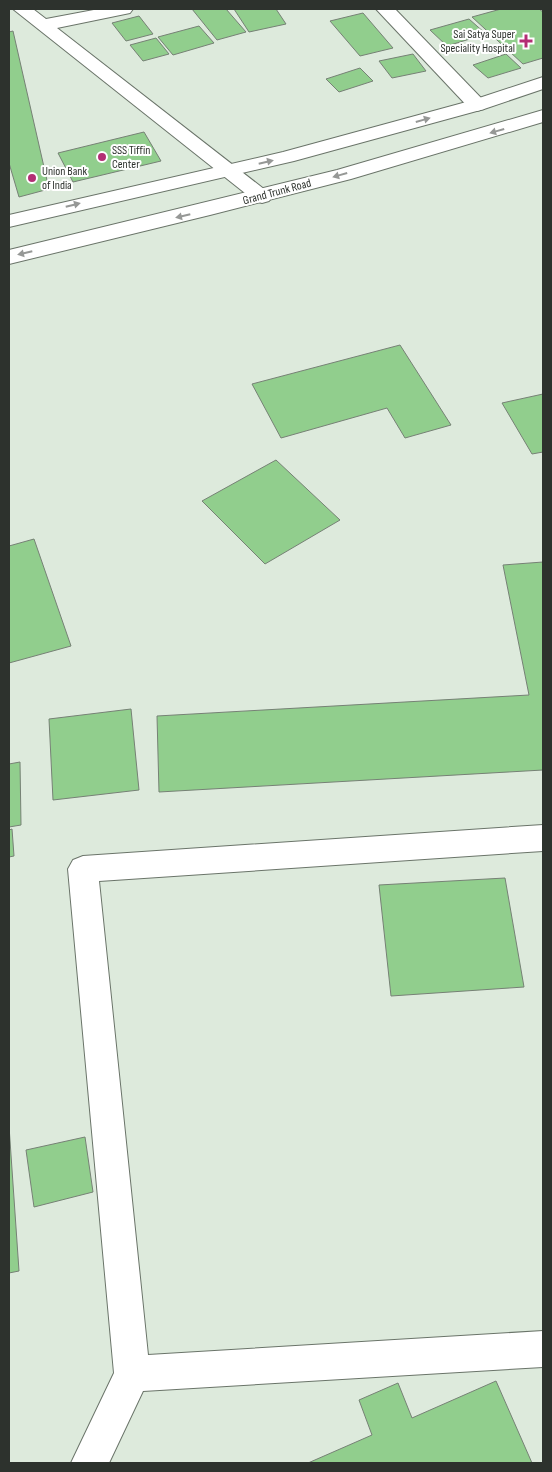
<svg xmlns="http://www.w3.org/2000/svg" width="552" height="1472" viewBox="0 0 552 1472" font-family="'Sofia Sans Condensed',sans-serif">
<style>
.building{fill:#91ce8d;stroke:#768175}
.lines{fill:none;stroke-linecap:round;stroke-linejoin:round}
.minor-casing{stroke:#6a7469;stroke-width:2}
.major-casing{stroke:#6a7469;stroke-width:2}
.minor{fill:#fff;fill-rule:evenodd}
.major{fill:#fff;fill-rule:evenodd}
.oneway{fill:#969896}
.poi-dot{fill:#b32e74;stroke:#fff;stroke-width:2}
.labels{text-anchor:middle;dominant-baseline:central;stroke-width:4;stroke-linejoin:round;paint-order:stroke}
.far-poi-label{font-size:12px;fill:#2d322d;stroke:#fff;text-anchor:start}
.far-street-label{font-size:12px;fill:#2d322d;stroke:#fff}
</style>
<rect width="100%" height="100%" fill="#ddeadc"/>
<!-- building -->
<g class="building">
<path d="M 192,9 L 226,9 L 246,32 L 217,40 Z"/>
<path d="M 234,9 L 276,9 L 286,24 L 249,32 Z"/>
<path d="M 501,9 L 539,9 L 543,12 L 543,58 L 523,64 L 472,17 Z"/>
<path d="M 363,13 L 393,48 L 360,56 L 330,21 Z"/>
<path d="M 139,16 L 153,34 L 126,41 L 112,23 Z"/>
<path d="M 469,19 L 486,34 L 447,46 L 430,30 Z"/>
<path d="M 199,26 L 214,43 L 173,55 L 158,37 Z"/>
<path d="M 13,31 L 49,189 L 19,197 L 9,163 L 9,32 Z"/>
<path d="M 156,38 L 169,54 L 143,61 L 130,45 Z"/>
<path d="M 413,54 L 426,71 L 392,78 L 379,61 Z"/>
<path d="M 506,54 L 521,68 L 488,78 L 473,65 Z"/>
<path d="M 360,68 L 373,81 L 339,92 L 326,79 Z"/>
<path d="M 144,132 L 161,161 L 73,182 L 58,153 Z"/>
<path d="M 400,345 L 451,425 L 405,438 L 387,408 L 281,438 L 252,384 Z"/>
<path d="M 543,394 L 543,452 L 532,454 L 502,403 Z"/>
<path d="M 276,460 L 340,520 L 265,564 L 202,501 Z"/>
<path d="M 34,539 L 71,646 L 9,663 L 9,546 Z"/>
<path d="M 543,562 L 543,770 L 159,792 L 157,716 L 529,695 L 503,565 Z"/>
<path d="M 131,709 L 139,790 L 53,800 L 49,719 Z"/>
<path d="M 20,762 L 21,825 L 9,827 L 9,764 Z"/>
<path d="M 12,829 L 14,856 L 9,857 L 9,830 Z"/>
<path d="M 505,878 L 524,987 L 391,996 L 379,885 Z"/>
<path d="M 9,1126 L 19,1271 L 9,1273 Z"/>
<path d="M 85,1137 L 93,1192 L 34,1207 L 26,1150 Z"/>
<path d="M 496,1381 L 532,1463 L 308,1463 L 372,1435 L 359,1400 L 398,1383 L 412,1418 Z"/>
</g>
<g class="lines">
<defs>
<g id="minor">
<path d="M 13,9 L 33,9 L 46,19 L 99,9 L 133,9 L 130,13 L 57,28 L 269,193 L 272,197 L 269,201 L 262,203 L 255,201 Z"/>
<path d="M 376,9 L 395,9 L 484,101 L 487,105 L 484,109 L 477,111 L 470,109 Z"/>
<path d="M 543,825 L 543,851 L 99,881 L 148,1355 L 543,1331 L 543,1367 L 143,1391 L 109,1463 L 71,1463 L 114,1373 L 68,869 L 73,860 L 83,856 Z"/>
</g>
<g id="major">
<path d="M 543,77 L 543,89 L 484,109 L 294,161 L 9,227 L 9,215 L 283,152 L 470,101 Z"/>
<path d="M 543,110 L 543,122 L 351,179 L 210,215 L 9,264 L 9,250 L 337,170 Z"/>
</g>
</defs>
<!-- minor casing -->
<use href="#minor" class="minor-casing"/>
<!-- major casing -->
<use href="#major" class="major-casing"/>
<!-- minor -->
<use href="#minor" class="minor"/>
<!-- major -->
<use href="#major" class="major"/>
</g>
<!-- one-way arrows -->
<defs><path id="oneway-solid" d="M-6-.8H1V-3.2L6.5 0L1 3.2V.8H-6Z" transform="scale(1.25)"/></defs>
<g class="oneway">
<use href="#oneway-solid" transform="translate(423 120) rotate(-16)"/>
<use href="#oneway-solid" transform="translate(497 131) rotate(164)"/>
<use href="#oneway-solid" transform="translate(266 162) rotate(-13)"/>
<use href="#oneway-solid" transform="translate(340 175) rotate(164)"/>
<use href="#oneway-solid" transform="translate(73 205) rotate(-14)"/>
<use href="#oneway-solid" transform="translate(183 216) rotate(167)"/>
<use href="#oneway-solid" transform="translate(25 253) rotate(167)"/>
</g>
<!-- markers -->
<g class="poi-dot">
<path d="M523.5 33.5h5v5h5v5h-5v5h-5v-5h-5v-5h5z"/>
<circle cx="102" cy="157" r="5"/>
<circle cx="32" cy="178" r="5"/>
</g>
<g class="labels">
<!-- far-poi labels -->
<g class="far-poi-label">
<text x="515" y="34" text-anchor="end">Sai Satya Super<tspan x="515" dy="14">Speciality Hospital</tspan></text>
<text x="112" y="150">SSS Tiffin<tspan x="112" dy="14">Center</tspan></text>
<text x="42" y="171">Union Bank<tspan x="42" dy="14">of India</tspan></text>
</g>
<!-- far-street labels -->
<g class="far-street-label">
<text transform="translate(277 192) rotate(-15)">Grand Trunk Road</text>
</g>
</g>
<!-- border -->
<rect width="552" height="1472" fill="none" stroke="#2d322d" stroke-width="20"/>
</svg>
